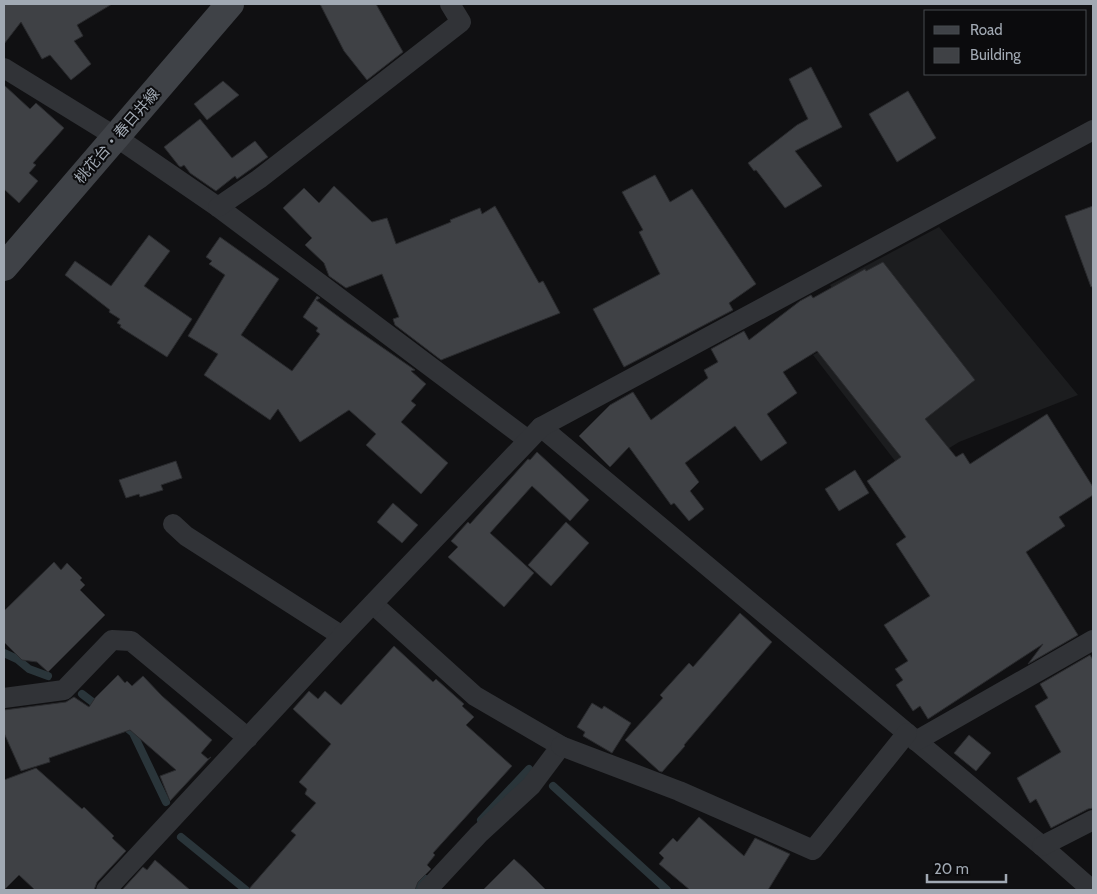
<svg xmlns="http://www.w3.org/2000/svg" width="1097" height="894" viewBox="0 0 1097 894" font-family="Cabin,'Noto Sans JP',sans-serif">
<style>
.built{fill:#1c1d1f}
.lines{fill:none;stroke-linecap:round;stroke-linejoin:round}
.stream{stroke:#2a353a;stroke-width:8}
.building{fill:#3f4145;stroke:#2a2b2e}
.street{stroke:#313337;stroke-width:20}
.secondary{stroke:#3f4247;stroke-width:28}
.labels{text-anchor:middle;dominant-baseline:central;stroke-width:4;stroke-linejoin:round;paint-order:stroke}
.street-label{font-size:15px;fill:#a1a9b3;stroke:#0b0b0d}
</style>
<rect width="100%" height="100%" fill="#101012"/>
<!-- built -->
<path class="built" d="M 939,227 L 1078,395 L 959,442 L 906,475 L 813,355 L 859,329 L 830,285 Z"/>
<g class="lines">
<!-- stream -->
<g class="stream">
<path d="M 4,653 L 17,659 L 29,669 L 48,676"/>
<path d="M 82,694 L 99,707"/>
<path d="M 122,724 L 133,733 L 166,802"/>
<path d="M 553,786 L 667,890"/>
<path d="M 481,820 L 529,769"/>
<path d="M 181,837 L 246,890"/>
<path d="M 414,890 L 425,879"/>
</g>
</g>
<!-- building -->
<g class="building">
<path d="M 4,4 L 112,4 L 77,25 L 83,36 L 74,41 L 91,64 L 71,80 L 50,55 L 42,59 L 21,22 L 4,44 Z"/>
<path d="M 320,4 L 376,4 L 403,52 L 367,80 L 344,51 Z"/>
<path d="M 811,67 L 842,127 L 795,151 L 822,186 L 785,208 L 756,170 L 754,171 L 748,163 L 797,125 L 808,119 L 789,79 Z"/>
<path d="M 223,81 L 239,95 L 207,120 L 194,104 Z"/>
<path d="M 4,85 L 30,109 L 36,103 L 64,128 L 33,163 L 36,165 L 29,173 L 38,181 L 19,203 L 4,189 Z"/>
<path d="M 908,91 L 936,138 L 897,162 L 869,114 Z"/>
<path d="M 200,119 L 232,158 L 255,141 L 268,157 L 237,179 L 235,176 L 216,191 L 190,173 L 184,165 L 181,167 L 179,166 L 164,147 Z"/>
<path d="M 655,175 L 670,202 L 692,189 L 756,284 L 729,303 L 733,310 L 624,367 L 593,309 L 660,274 L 639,232 L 643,230 L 622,192 Z"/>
<path d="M 334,186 L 372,222 L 387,218 L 396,244 L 451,222 L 450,220 L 480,208 L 482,214 L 495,206 L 539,283 L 543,281 L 560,313 L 441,360 L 395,325 L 393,319 L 399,317 L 382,274 L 346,288 L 329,276 L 324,263 L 305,245 L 312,238 L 283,208 L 304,188 L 319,203 Z"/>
<path d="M 1093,206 L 1093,286 L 1091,287 L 1065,216 Z"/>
<path d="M 149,235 L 170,251 L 144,286 L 192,319 L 167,357 L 120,327 L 121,325 L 117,323 L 120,319 L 109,312 L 110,310 L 65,275 L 75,261 L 111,286 Z"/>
<path d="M 220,237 L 279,279 L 241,335 L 292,371 L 320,334 L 316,331 L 318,328 L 303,317 L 317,296 L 320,298 L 316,300 L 347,323 L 415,370 L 411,371 L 426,384 L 411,401 L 416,405 L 401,422 L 448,463 L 421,494 L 366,445 L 376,434 L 349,410 L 300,442 L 278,409 L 270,420 L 204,375 L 218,354 L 188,336 L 225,275 L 209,264 L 212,261 L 206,257 Z"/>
<path d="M 883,262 L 975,380 L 925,419 L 956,457 L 963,453 L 970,464 L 1047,414 L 1093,487 L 1093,495 L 1059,517 L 1065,526 L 1026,552 L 1078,635 L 1028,664 L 1043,644 L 928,719 L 920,706 L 913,711 L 896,685 L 903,680 L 895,669 L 908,661 L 884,625 L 930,596 L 896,544 L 906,537 L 867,481 L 901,457 L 817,351 L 783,372 L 797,393 L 767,414 L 787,443 L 761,461 L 735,426 L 685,463 L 699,482 L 690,491 L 704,509 L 689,521 L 674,503 L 671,505 L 629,447 L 610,467 L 579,436 L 610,405 L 633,392 L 651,420 L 708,378 L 704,370 L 718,362 L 711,349 L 744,331 L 749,340 L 800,301 L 811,295 L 813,298 L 865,269 L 866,271 Z"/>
<path d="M 537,452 L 589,500 L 570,521 L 532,486 L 490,533 L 534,573 L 504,607 L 448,557 L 458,547 L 451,541 L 468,522 L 470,524 L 528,459 L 530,460 Z"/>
<path d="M 176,461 L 182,478 L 161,485 L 163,490 L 140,497 L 139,494 L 126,498 L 119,480 Z"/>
<path d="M 855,470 L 869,493 L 839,511 L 825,489 Z"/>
<path d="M 393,503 L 418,525 L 402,543 L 377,522 Z"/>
<path d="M 566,522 L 589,543 L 551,586 L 528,565 Z"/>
<path d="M 54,562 L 61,570 L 67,563 L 82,578 L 80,580 L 85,585 L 80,590 L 105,615 L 48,672 L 37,662 L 22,660 L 4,642 L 4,611 Z"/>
<path d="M 740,613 L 772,642 L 684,745 L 685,746 L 662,772 L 659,771 L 625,740 L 663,698 L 660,695 L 689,663 L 693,667 Z"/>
<path d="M 394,646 L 433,682 L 436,679 L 464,704 L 462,706 L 474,717 L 466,725 L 512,766 L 433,853 L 435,855 L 427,865 L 431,869 L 418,882 L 415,890 L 248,890 L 296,835 L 291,831 L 316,803 L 305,794 L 307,789 L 299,782 L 331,744 L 293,709 L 309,691 L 318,699 L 325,691 L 341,705 Z"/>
<path d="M 1090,655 L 1093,660 L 1093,808 L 1088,809 L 1051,828 L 1036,799 L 1030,803 L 1017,778 L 1061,752 L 1035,706 L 1048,698 L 1040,684 Z"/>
<path d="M 118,675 L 125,683 L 127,681 L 132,686 L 143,676 L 162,696 L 212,740 L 201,753 L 208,759 L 211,757 L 170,801 L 160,776 L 176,770 L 130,730 L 49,758 L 50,762 L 21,771 L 4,733 L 4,710 L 66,702 L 74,697 L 89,707 L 95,698 Z"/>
<path d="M 592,703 L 602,709 L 604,706 L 631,723 L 612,753 L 583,736 L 585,732 L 577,727 Z"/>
<path d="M 969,735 L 991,753 L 976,771 L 954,753 Z"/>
<path d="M 36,768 L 82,809 L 84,807 L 114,836 L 112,838 L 126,851 L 97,882 L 94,890 L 35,890 L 19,875 L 4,890 L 4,780 Z"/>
<path d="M 699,817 L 744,856 L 755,838 L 790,854 L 768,890 L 690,890 L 659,864 L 664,858 L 659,853 L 673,838 L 677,842 Z"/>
<path d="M 514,859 L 525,869 L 546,890 L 483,890 Z"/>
<path d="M 155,860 L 190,890 L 122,890 L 143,867 L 147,870 Z"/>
</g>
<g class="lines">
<!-- street -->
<g class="street">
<path d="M 4,68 L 116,137 L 218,207 L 528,440"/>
<path d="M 218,207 L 259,179 L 461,22 L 450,4"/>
<path d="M 541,427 L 1042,846 L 1092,890"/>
<path d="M 173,524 L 186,536 L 342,636"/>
<path d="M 373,604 L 475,696 L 561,746 L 531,786 L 479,834 L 427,890"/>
<path d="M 4,698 L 64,690 L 112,640 L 131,641 L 248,738"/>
<path d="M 916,741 L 1093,640"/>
<path d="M 561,746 L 679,791 L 813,850 L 907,733"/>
<path d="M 1042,846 L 1093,820"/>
<path d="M 106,890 L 342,636 L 541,427 L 1093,130"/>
</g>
<!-- secondary -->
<path class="secondary" d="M 4,267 L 230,4"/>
</g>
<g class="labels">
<!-- street labels -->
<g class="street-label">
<text transform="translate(117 136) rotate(-49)">桃花台・春日井線</text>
</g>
</g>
<!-- border -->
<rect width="1097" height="894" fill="none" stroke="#a1a9b3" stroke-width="10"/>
<!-- legend -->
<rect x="924" y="10" width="162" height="65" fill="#0b0b0d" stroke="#474a4f"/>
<rect x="934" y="26" width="25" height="8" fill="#3f4247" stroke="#474a4f"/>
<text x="970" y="35" font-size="15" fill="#a1a9b3">Road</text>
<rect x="934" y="48" width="25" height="15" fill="#3f4145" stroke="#474a4f"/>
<text x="970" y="60" font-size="15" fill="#a1a9b3">Building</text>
<!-- scale -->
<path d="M927 874v8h79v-8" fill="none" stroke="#a1a9b3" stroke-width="2.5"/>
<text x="934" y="874" font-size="15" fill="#a1a9b3" stroke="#0b0b0d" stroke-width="4" paint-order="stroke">20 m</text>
</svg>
